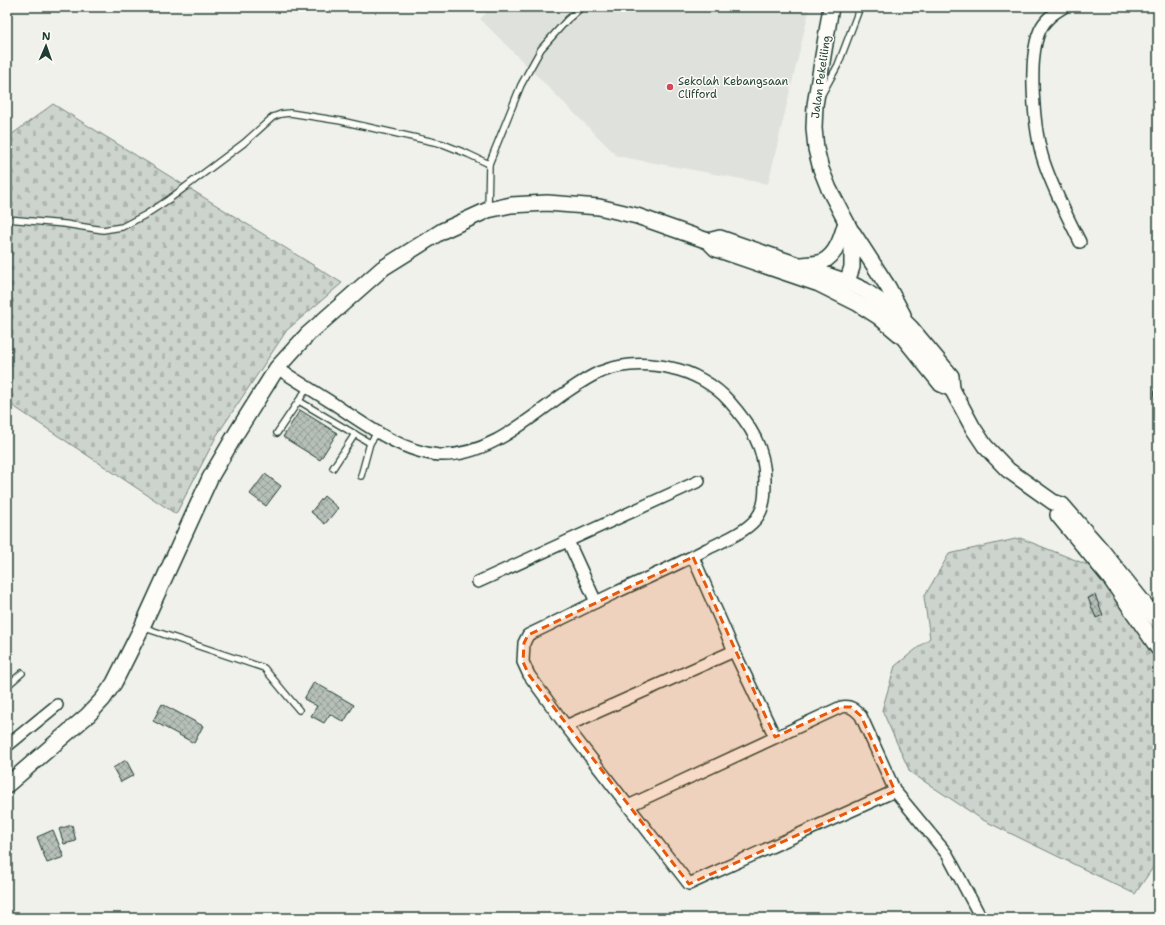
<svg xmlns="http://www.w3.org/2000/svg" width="1165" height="925" viewBox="0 0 1165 925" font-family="'Shantell Sans',sans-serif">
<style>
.built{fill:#dfe2dc}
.cemetery{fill:url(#cemetery-stones);stroke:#768880}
.building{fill:url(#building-cross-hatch);stroke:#1f3d34}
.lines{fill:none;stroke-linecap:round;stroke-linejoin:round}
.lane-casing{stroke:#1f3d34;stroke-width:8}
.street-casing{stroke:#1f3d34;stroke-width:14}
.secondary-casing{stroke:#1f3d34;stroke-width:18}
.lane{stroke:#fdfcf7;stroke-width:5.5}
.street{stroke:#fdfcf7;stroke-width:11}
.secondary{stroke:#fdfcf7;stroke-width:15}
.marked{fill:#e8590c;fill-opacity:0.2;stroke:#e8590c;stroke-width:3;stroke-dasharray:8 5;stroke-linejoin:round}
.poi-dot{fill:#d1495b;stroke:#fdfcf7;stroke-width:1.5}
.labels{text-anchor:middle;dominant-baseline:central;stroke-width:3;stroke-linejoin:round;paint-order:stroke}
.street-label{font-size:11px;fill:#1f3d34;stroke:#fdfcf7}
.poi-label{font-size:11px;fill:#1f3d34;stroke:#fdfcf7;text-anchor:start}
</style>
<defs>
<pattern id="cemetery-stones" width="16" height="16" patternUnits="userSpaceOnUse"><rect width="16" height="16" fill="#cdd3cd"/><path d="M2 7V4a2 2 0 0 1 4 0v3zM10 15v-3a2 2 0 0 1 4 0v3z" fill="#b0b6b1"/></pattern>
<pattern id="building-cross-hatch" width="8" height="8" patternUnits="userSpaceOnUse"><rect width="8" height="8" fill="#b6bfb8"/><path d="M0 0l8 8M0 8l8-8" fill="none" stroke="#939c96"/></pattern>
</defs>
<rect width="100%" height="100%" fill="#f0f1eb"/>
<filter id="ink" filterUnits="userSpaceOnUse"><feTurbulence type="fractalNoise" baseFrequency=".025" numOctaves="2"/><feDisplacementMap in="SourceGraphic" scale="8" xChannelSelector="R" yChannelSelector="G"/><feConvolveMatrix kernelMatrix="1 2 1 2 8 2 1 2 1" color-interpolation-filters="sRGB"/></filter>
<g filter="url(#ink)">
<!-- built -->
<path class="built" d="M 492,7 L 810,7 L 768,184 L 617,156 L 480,19 Z"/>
<!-- cemetery -->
<g class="cemetery">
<path d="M 53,104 L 342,283 L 287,330 L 217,435 L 176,514 L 7,402 L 7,138 Z"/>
<path d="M 1020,538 L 1093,567 L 1158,654 L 1158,860 L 1135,894 L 983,820 L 910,772 L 882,710 L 895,666 L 930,638 L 924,597 L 949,554 Z"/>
</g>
<!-- building -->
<g class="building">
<path d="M 300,410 L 337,433 L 320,460 L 283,437 Z"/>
<path d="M 265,474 L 281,486 L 266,506 L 250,494 Z"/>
<path d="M 324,496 L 338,508 L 325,524 L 311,512 Z"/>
<path d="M 1095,595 L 1103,615 L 1096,618 L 1088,598 Z"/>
<path d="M 314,682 L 354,705 L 344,722 L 330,714 L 324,723 L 311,716 L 317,706 L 304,699 Z"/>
<path d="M 162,704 L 203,726 L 194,743 L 153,721 Z"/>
<path d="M 126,760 L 134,775 L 121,782 L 113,768 Z"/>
<path d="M 72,825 L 76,841 L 64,844 L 59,829 Z"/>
<path d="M 53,830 L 64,857 L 47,863 L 37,837 Z"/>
</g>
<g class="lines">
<defs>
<g id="lane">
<path d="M 822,94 L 838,65 L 860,7"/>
<path d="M 488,208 L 489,164 L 521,85 L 541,49 L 567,20 L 582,7"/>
<path d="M 7,219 L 65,224 L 103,230 L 122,227 L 145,215 L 168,200 L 244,143 L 273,117 L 281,114 L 290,113 L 341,121 L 443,144 L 468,154 L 489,164"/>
<path d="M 1158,392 L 1158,395"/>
<path d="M 299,401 L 370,443 L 377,433"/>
<path d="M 277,433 L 308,387"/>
<path d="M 333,468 L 355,434"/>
<path d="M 361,476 L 370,443"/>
<path d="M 142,627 L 264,668 L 299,710"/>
<path d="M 7,686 L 22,673"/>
</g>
<g id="street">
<path d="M 1064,7 C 1054,13 1045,19 1040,30 C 1027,59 1034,132 1044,162 C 1053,189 1067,216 1080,242"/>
<path d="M 277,368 C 296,380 315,392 334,404 C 364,424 402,452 439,455 C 486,457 526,421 562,395 C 574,387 586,378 600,372 C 623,363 648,363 671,368 C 692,372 715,385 729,401 C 750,425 765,447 765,480 C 765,494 765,508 756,519 C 744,533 723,541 707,549 C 677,565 647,578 617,592 C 587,606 558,621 528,635 L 524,643 L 523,662 L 529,675 L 566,726 L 689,884 L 895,791 L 861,716 C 855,709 850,705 841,707 L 628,806"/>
<path d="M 568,541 L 596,602"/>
<path d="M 693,557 L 734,651 L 775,737"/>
<path d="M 478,582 L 699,481"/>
<path d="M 566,726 L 734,651"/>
<path d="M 7,746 L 57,705"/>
<path d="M 895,791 L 947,854 L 981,918"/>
</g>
<g id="secondary">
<path d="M 831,7 L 815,105 L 814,128 L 816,149 L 821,169 L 829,189 L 852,233 L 852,267 L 847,282"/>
<path d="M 853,233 L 888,287 L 903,315"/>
<path d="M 708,241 L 720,238 L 847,282 L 864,290 L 884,304 L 899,316 L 911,328 L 951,376 L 952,389 L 973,428 L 985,446 L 1008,470 L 1053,502 L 1062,505 L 1103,552 L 1158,621"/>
<path d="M 802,265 C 808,264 816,264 822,262 C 837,255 842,236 846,222"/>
<path d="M 1058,515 L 1110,578 L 1158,648"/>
<path d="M 7,785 L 88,715 L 103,699 L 114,683 L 142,627 L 210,478 L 237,432 L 277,368 L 307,335 L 383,268 L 442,231 L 488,210 L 511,205 L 547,203 L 599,207 L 637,216 L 708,241 L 716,249 L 819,284 L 857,303 L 879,317 L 904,338 L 941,384 L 952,389"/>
</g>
</defs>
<!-- lane casing -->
<use href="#lane" class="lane-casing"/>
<!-- street casing -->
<use href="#street" class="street-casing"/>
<!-- secondary casing -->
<use href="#secondary" class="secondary-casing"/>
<!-- lane -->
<use href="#lane" class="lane"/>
<!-- street -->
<use href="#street" class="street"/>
<!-- secondary -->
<use href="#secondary" class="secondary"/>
</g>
</g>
<!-- marked area -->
<path class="marked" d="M 693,557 L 775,737 L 841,707 L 851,707 L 861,716 L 895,791 L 689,884 L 529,675 L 523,662 L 524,643 L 528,635 Z"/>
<!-- markers -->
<circle class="poi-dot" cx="670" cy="87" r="4"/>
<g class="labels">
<!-- street labels -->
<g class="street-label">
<text transform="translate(821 77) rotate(-82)">Jalan Pekeliling</text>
</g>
<!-- poi labels -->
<g class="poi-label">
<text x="678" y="81">Sekolah Kebangsaan<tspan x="678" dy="13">Clifford</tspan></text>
</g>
</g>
<!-- margin -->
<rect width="1165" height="925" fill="none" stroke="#fdfcf7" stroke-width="24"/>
<rect x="12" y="12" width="1141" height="901" fill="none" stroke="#1f3d34" stroke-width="1.5" filter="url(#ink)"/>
<!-- north arrow -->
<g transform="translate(46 46) rotate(2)" stroke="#fdfcf7" stroke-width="3" paint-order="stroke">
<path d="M0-3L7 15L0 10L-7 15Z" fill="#1f3d34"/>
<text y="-6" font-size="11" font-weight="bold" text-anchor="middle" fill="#1f3d34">N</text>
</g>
</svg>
